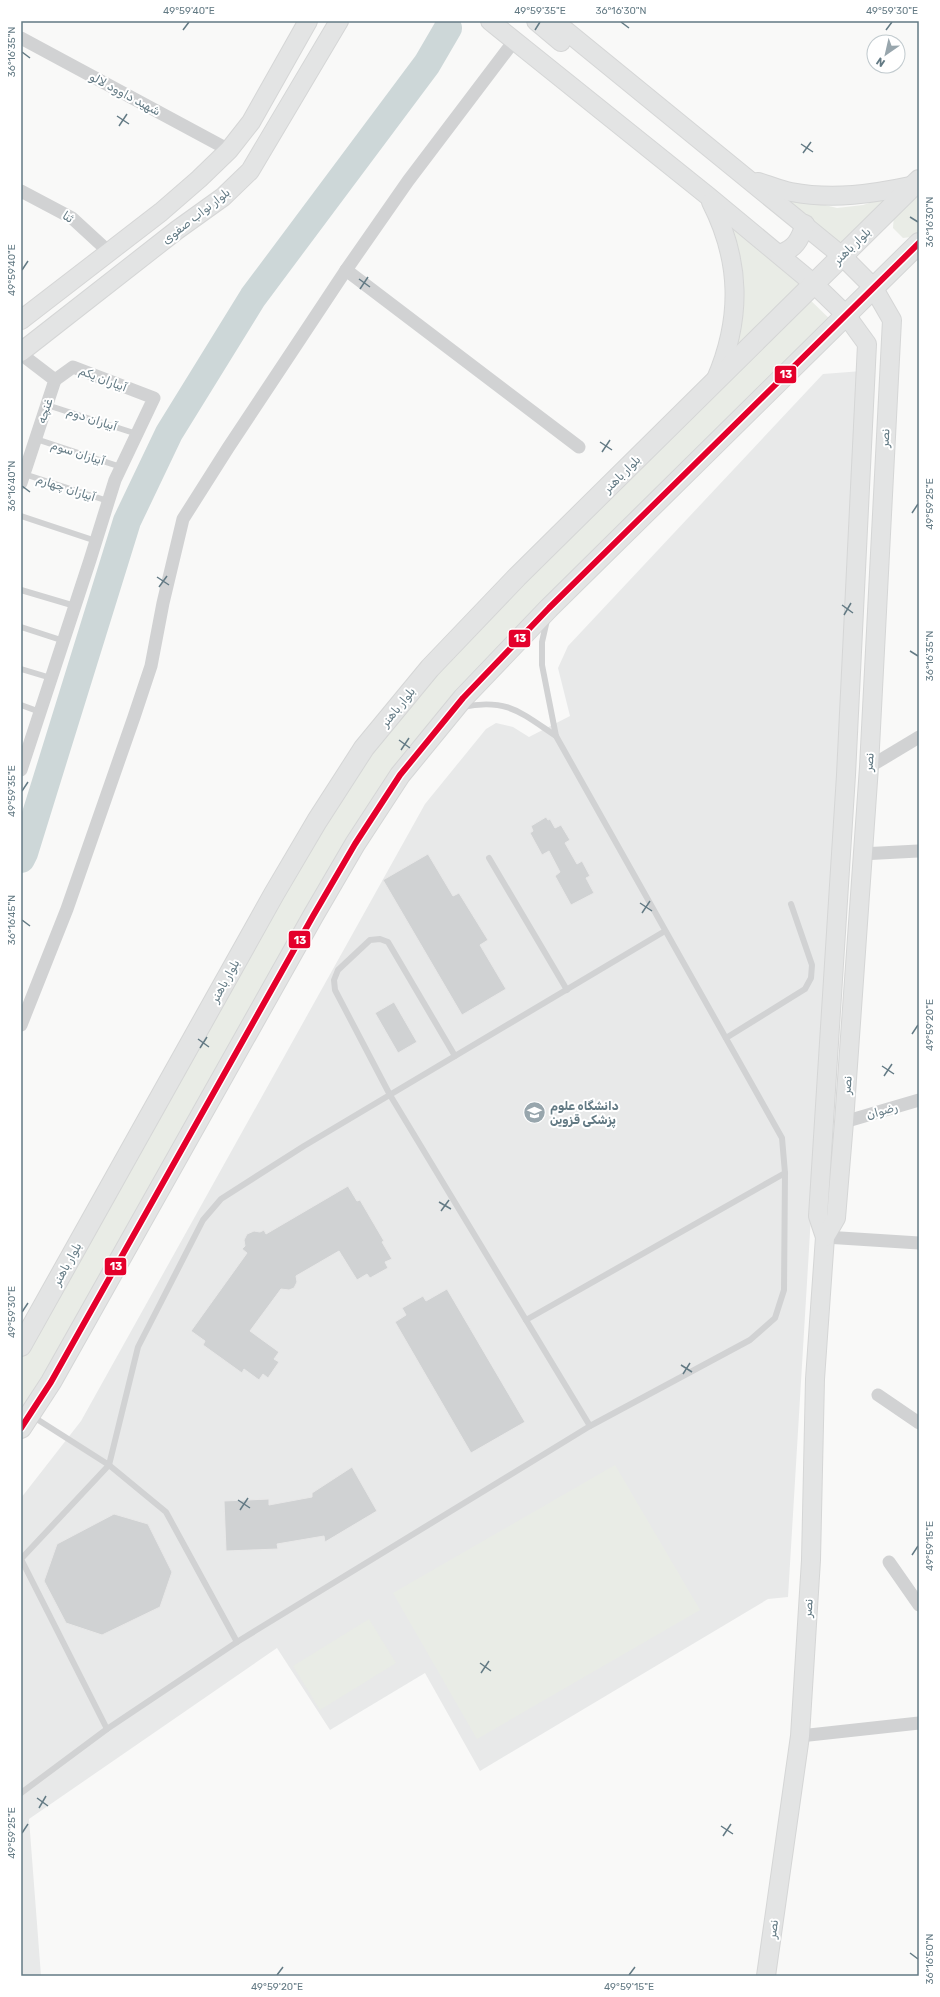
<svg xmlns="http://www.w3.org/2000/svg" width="940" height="1997" viewBox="0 0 940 1997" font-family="Rubik,'Noto Sans Arabic',sans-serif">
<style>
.built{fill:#e8e9e9}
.green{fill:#e9ece6}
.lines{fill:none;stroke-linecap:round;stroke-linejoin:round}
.river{stroke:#cdd7d8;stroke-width:28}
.building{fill:#d0d2d3;stroke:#e8e8e8}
.secondary-casing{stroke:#d5d6d6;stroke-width:20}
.primary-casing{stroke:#d5d6d6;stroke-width:22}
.lane{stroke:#d1d2d3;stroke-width:6}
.street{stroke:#d1d2d3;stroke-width:13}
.secondary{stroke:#e3e4e4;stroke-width:18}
.primary{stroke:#e3e4e4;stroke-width:20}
.bus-1-casing{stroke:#fff;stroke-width:9}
.bus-1{stroke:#e4002b;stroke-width:6}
.ticks{fill:none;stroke:#637a84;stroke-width:1.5}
.labels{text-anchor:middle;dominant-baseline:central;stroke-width:4;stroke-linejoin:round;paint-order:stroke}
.street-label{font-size:12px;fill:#637a84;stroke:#fff}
.poi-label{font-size:12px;font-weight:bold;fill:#637a84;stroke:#fff;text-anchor:start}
.line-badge{stroke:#fff;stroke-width:1.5}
.badge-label{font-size:11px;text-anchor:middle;font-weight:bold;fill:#fff}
.neatline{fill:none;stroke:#637a84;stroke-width:1.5}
.ticks-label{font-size:10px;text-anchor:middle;fill:#637a84}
</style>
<rect width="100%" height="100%" fill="#f9f9f8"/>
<!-- built -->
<path class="built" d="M 862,371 L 788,1597 L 768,1599 L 480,1771 L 425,1673 L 330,1730 L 277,1648 L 29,1819 L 41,1976 L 21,1976 L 21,1498 L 81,1421 L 425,804 L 486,729 L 496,723 L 513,727 L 529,737 L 570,716 L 558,668 L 568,646 L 823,374 Z"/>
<!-- green -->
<g class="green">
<path d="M 919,180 L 919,236 L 903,238 L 893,228 L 894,214 Z"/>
<path d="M 780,194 L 837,208 L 863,205 L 891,196 L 840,245 Z"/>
<path d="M 708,196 L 814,284 L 804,294 L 836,325 L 400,775 L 21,1423 L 21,1346 L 364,748 L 714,382 L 734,311 Z"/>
<path d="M 615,1465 L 700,1610 L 477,1739 L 393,1593 Z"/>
<path d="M 369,1619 L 396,1663 L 320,1710 L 293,1666 Z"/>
</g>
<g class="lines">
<!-- river -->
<path class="river" d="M 21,859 L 24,853 L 127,521 L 169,433 L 253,297 L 427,64 L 448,28"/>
</g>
<!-- building -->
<g class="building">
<path d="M 546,817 L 548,820 L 550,819 L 555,828 L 561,825 L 570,840 L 565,843 L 577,864 L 582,861 L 590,876 L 586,878 L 594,893 L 571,905 L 555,876 L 560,872 L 549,851 L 542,855 L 530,833 L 533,831 L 531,826 Z"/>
<path d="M 428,854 L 453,896 L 459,893 L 488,940 L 480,945 L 506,989 L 462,1015 L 383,880 Z"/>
<path d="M 394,1002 L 417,1042 L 398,1053 L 375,1013 Z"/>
<path d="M 348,1186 L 357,1201 L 360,1200 L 384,1241 L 382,1242 L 392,1259 L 385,1262 L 388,1268 L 370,1278 L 367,1274 L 357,1280 L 339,1251 L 296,1276 L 297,1282 L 294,1288 L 289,1290 L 281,1289 L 250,1331 L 279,1352 L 274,1359 L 279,1362 L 268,1378 L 263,1374 L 259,1380 L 244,1369 L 242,1373 L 203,1345 L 205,1341 L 191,1331 L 247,1253 L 242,1249 L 245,1246 L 244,1240 L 247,1234 L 254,1231 L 260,1232 L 264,1230 L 266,1234 Z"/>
<path d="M 447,1289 L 525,1422 L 471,1453 L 395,1322 L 406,1315 L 402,1308 L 423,1296 L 426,1301 Z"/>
<path d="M 352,1467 L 377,1511 L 325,1542 L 324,1536 L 277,1544 L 278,1549 L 226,1551 L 224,1501 L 269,1499 L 269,1505 L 312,1497 L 312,1493 Z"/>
<path d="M 114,1514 L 148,1524 L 172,1572 L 160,1607 L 102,1635 L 66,1623 L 44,1581 L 57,1544 Z"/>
</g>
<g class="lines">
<defs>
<g id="secondary">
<path d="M 490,21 L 708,196 L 814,284 L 846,315 L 867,344 L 846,775 L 818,1216 L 825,1237 L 815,1379 L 811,1560 L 800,1736 L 766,1976"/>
<path d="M 536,21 L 561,42"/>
<path d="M 554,21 L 842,256 L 873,287 L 892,320 L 869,767 L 844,1122 L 836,1218 L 825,1237"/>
<path d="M 758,182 C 769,185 780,190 791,192 C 833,200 873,194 915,185"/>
<path d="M 711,202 C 741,261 742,318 716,379"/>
<path d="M 779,254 C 795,249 800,240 805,224"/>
<path d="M 21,320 L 161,212 L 199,179 L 229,150 L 251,122 L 308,21"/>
<path d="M 21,352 L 177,230 L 223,197 L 250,171 L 339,21"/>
</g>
<g id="primary">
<path d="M 21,1346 L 274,894 L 317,821 L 364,748 L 430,668 L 517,577 L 919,180"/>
<path d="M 21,1428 L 51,1382 L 313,916 L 355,844 L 400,775 L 463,698 L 549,608 L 919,243"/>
</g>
</defs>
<!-- secondary casing -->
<use href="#secondary" class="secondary-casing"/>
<!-- primary casing -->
<use href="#primary" class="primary-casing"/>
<!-- lane -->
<g class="lane">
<path d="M 47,405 L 137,434"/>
<path d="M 36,439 L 121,467"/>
<path d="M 24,474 L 108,501"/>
<path d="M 21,516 L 96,541"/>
<path d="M 21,590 L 75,606"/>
<path d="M 21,627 L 64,641"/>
<path d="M 21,669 L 51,678"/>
<path d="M 21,705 L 40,712"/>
<path d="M 462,707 C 507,698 520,712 556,736"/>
<path d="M 489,858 L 567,990"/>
<path d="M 726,1038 L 805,989 L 811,978 L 812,965 L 791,904"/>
<path d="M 455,1056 L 388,942 L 380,939 L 370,940 L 338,970 L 334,980 L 335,990 L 390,1095 L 590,1426"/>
<path d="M 526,1320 L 785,1173"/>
<path d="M 32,1416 L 109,1465 L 138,1347 L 203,1220 L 221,1199 L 304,1146 L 665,931"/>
<path d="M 107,1729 L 21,1559 L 109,1465 L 166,1512 L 237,1642"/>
<path d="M 21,1793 L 107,1729 L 237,1642 L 590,1426 L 750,1340 L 775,1318 L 784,1290 L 785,1173 L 782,1138 L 556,736 L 542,665 L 542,642 L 547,620"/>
</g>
<!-- street -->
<g class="street">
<path d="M 21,38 L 229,150"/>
<path d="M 21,191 L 72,218 L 109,252"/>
<path d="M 346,270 L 579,447"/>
<path d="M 21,354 L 55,380 L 21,483"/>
<path d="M 869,767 L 919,737"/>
<path d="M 21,770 L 90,560 L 115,480 L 154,398 L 73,367 L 55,380"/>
<path d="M 861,854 L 918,851"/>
<path d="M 21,1025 L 67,909 L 134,717 L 151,666 L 163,603 L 183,519 L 228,448 L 346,270 L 408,181 L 514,41"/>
<path d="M 844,1122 L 919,1100"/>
<path d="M 825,1237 L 919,1243"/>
<path d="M 878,1395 L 919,1423"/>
<path d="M 889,1562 L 919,1605"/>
<path d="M 800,1736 L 919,1723"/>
</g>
<!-- secondary -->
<use href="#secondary" class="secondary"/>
<!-- primary -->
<use href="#primary" class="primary"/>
<defs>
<path id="bus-1" d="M 21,1428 L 51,1382 L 313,916 L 355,844 L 400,775 L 463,698 L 549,608 L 919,243"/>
</defs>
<!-- bus-1 casing -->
<use href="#bus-1" class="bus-1-casing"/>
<!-- bus-1 -->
<use href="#bus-1" class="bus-1"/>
</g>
<!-- ticks -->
<path class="ticks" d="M 621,22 L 629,28M 183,30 L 189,22M 535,30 L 540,22M 886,30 L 892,22M 22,52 L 30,58M 117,116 L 129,124M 119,126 L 127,114M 801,144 L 813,152M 803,153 L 811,142M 910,217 L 918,222M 22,270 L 28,261M 359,279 L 370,287M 360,289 L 368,277M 600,442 L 612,450M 602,452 L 610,440M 22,486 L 30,492M 912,513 L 918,504M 157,577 L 169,585M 159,587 L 167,576M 842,605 L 853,613M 844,615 L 851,603M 910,651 L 918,656M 399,740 L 410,748M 401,750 L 409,738M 22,791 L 28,782M 640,903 L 652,911M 642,913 L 650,901M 22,920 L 30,926M 912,1034 L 918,1025M 198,1039 L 209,1047M 200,1048 L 207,1037M 882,1066 L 894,1074M 884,1076 L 892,1064M 439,1202 L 451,1209M 441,1211 L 449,1200M 22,1312 L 28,1303M 681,1365 L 692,1372M 683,1374 L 690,1363M 238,1500 L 250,1508M 240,1510 L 248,1498M 912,1555 L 918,1546M 480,1663 L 491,1671M 481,1673 L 489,1661M 37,1798 L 48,1806M 39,1808 L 46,1796M 721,1826 L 733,1834M 22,1833 L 28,1824M 723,1836 L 731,1824M 910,1953 L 918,1959M 277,1975 L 283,1967M 629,1975 L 635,1967"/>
<!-- icons -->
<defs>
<symbol id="university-disc" viewBox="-11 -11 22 22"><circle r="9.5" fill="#98a6ad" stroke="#fff"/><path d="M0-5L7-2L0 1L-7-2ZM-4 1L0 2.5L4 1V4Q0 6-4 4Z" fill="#fff"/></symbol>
</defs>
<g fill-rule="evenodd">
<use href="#university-disc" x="522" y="1100" width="25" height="25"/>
</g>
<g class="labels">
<!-- street labels -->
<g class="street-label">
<text transform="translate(125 94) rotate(28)">شهید داوود لالو</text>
<text transform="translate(196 216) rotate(-38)">بلوار نواب صفوی</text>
<text transform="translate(68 217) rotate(33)">ثنا</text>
<text transform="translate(852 246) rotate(-44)">بلوار باهنر</text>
<text transform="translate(103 379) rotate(21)">آبیاران یکم</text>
<text transform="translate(45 411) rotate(-72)">غنچه</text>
<text transform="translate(92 419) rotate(18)">آبیاران دوم</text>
<text transform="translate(885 438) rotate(-87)">نصر</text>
<text transform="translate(78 453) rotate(18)">آبیاران سوم</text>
<text transform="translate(622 474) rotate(-45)">بلوار باهنر</text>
<text transform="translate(66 488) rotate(18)">آبیاران چهارم</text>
<text transform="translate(398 707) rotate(-51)">بلوار باهنر</text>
<text transform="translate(869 762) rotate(-86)">نصر</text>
<text transform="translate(225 981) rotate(-61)">بلوار باهنر</text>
<text transform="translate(847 1085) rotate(-86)">نصر</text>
<text transform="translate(882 1111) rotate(-16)">رضوان</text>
<text transform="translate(67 1264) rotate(-61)">بلوار باهنر</text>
<text transform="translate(808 1608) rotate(-86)">نصر</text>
<text transform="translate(773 1929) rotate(-82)">نصر</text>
</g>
<!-- poi labels -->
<g class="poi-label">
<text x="550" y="1106">دانشگاه علوم<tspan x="550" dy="14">پزشکی قزوین</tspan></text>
</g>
</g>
<g class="line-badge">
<rect x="774" y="365" width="23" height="19" rx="4" fill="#e4002b"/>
<rect x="508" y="629" width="23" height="19" rx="4" fill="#e4002b"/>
<rect x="288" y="930" width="23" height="19" rx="4" fill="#e4002b"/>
<rect x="104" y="1257" width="23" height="19" rx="4" fill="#e4002b"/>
</g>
<g class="badge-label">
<text x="786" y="378">13</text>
<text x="520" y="642">13</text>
<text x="300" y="944">13</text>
<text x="116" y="1270">13</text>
</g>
<!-- border -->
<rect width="940" height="1997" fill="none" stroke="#ffffff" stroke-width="44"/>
<!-- north arrow -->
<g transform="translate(886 54) rotate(214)"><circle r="19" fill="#ffffff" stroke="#c1cace"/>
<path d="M0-3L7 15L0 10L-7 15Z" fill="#98a6ad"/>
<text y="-6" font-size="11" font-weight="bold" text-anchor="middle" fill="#637a84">N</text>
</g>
<rect x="22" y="22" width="896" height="1953" class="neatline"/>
<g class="ticks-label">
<text x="189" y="14">49°59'40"E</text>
<text x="540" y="14">49°59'35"E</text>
<text x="621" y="14">36°16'30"N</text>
<text x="892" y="14">49°59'30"E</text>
<text transform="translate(11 52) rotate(-90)" y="4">36°16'35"N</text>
<text transform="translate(929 222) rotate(-90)" y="4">36°16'30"N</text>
<text transform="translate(11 270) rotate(-90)" y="4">49°59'40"E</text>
<text transform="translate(11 486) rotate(-90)" y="4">36°16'40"N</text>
<text transform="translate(929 504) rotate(-90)" y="4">49°59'25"E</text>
<text transform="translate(929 656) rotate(-90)" y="4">36°16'35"N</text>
<text transform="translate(11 791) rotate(-90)" y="4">49°59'35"E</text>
<text transform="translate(11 920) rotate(-90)" y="4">36°16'45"N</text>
<text transform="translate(929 1025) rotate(-90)" y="4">49°59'20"E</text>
<text transform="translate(11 1312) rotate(-90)" y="4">49°59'30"E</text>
<text transform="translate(929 1546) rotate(-90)" y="4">49°59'15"E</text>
<text transform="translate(11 1833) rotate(-90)" y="4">49°59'25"E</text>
<text transform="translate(929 1959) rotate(-90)" y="4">36°16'50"N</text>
<text x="277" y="1990">49°59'20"E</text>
<text x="629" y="1990">49°59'15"E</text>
</g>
</svg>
